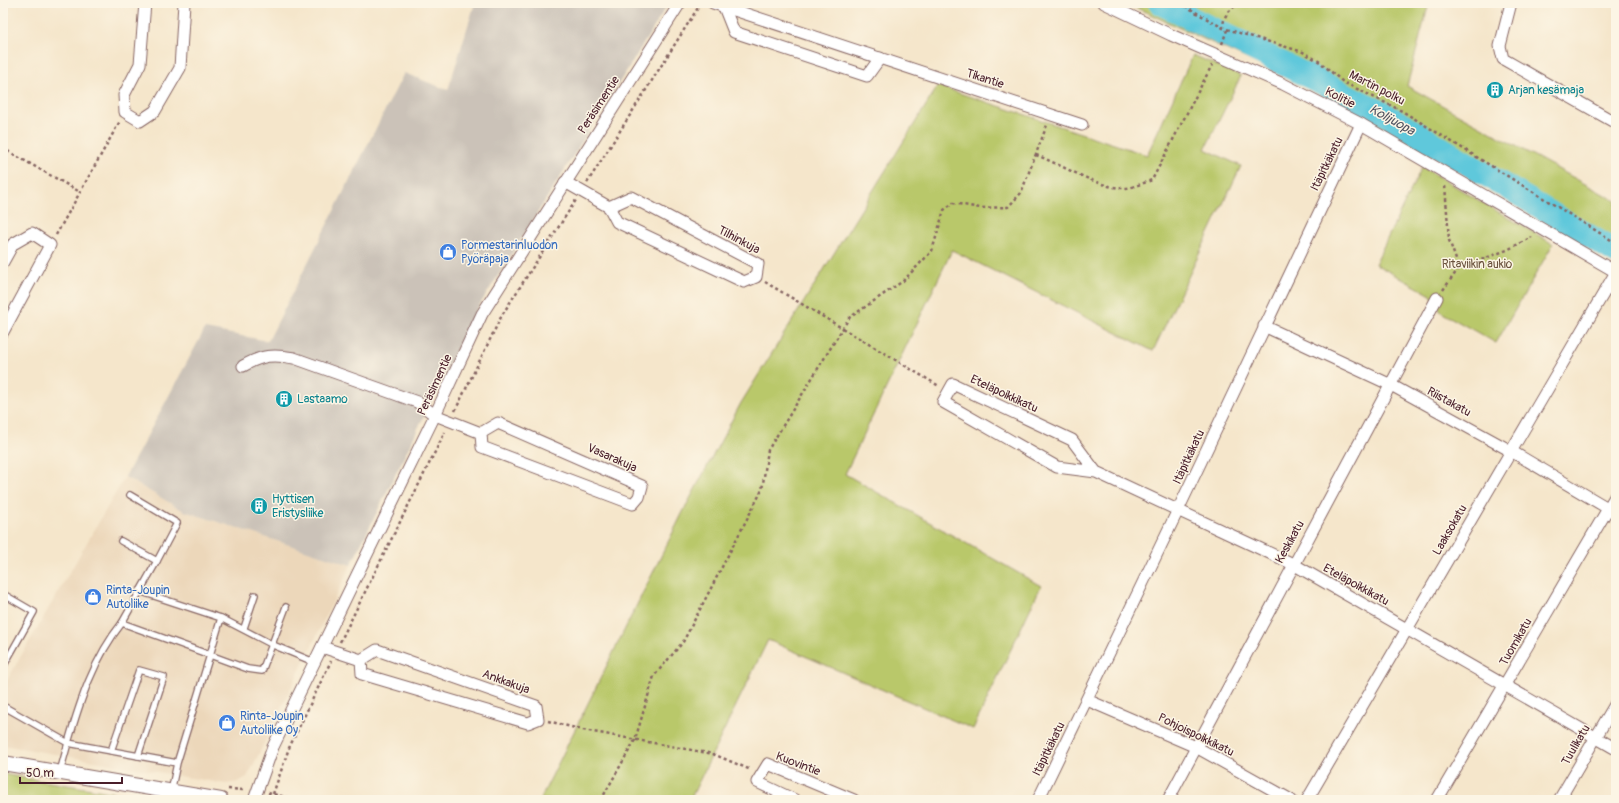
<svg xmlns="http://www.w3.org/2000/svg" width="1619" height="803" viewBox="0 0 1619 803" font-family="Pangolin,sans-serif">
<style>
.built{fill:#ecd7ba}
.industrial{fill:#cbc2b8}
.green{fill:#b9c86a;stroke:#82744a}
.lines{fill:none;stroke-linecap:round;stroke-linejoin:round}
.river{stroke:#5fc8db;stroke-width:24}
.service-casing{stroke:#866563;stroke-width:8}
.minor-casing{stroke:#866563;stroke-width:13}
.tertiary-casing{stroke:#866563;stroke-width:16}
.path{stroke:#866563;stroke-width:2.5;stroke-dasharray:3 3;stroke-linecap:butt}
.service{stroke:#fff;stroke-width:5.5}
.minor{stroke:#fff;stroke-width:11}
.tertiary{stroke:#fff;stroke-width:14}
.labels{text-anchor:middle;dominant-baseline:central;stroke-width:3;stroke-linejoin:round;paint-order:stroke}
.street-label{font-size:12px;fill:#4a1f2b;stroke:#fcf5e5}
.culture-label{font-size:12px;fill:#0d838f;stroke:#fcf5e5;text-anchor:start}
.shop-label{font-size:12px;fill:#366cbe;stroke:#fcf5e5;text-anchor:start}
.park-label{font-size:12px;fill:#6b523e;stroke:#fcf5e5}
.water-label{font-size:13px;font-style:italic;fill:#505260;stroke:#fcf5e5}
</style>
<rect width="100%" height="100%" fill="#fcf5e5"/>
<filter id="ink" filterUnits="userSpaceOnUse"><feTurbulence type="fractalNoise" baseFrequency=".025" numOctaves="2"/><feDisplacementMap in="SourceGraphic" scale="8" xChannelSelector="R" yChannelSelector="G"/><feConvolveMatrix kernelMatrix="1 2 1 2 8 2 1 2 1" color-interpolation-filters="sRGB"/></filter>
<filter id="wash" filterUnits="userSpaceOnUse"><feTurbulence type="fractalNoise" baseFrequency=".012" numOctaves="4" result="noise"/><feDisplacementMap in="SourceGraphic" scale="16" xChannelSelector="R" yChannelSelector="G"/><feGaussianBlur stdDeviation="0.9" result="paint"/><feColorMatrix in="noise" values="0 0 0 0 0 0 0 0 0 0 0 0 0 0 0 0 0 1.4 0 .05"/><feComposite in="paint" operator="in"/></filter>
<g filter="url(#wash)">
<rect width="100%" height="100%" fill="#f5e6cb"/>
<!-- built -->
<path class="built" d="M 125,477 L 184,511 L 351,565 L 252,768 L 247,777 L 238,782 L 226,784 L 3,745 L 3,687 Z"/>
<!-- industrial -->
<path class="industrial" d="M 475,3 L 669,3 L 474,314 L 351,565 L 184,511 L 125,477 L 205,329 L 268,341 L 404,73 L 448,90 Z"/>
<!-- green -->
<g class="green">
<path d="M 1126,3 L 1429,3 L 1407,86 L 1616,201 L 1616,262 L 1372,122 L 1291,79 Z"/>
<path d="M 1193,55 L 1241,76 L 1205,149 L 1241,166 L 1153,351 L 952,250 L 845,474 L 1041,586 L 973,729 L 768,640 L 690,800 L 540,800 L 685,508 L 741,403 L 938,86 L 1147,155 Z"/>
<path d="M 1422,167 L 1553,244 L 1496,343 L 1441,312 L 1431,295 L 1375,264 Z"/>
<path d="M 3,774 L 24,778 L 159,800 L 3,800 Z"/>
</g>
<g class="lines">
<!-- river -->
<path class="river" d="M 1160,3 L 1381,112 L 1616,252"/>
</g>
</g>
<g filter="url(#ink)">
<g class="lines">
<defs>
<g id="service">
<path d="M 130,495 L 177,523 L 157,561"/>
<path d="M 121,541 L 157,561 L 122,623"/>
<path d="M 139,591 L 221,618 L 210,655 L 248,669 L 262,671 L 286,607"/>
<path d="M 3,594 L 34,612 L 3,667"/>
<path d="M 221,618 L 273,645 L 314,662"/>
<path d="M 244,628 L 255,595"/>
<path d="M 3,706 L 68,743 L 60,772"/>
<path d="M 111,751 L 139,670 L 164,677 L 138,756"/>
<path d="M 171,792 L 177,763 L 68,743 C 80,701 94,658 122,623 L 210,655 L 177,763"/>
</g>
<g id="minor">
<path d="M 145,3 L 140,64 L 124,95 L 125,112 L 140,121 L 155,111 L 180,68 L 184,3"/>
<path d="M 713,3 L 1082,125"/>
<path d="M 1104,3 L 1171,35 L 1283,84 L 1361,124 L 1616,272"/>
<path d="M 1511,3 L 1500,46 L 1503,59 L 1616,123"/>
<path d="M 724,7 L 734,32 L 867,76 L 880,58"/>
<path d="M 565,182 L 609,207 L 617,222 L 744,282 L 756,277 L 758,264 L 631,197 L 609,207"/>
<path d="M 3,262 L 13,244 L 32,233 L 50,245 L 3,332"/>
<path d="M 1264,326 L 1391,385 L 1511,451 L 1616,513"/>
<path d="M 243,366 C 262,355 273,354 294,358 L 417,402 L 435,415 L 481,433 L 482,447 L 633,504 L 639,497 L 642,486 L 498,423 L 481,433"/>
<path d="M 1096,472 L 1057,467 L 943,402 L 953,384 L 1072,440 L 1096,472 L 1293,564 L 1616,749"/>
<path d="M 322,647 L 361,660 L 362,674 L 528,723 L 538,719 L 536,706 L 377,650 L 361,660"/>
<path d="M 1087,700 L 1196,747 L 1291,800"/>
<path d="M 254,800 L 273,747 L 435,415 L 482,314 L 680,3"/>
<path d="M 795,800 L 757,782 L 768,764 L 854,800"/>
<path d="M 1038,800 L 1178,510 L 1361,124"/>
<path d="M 1168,800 L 1437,298"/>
<path d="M 1307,800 L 1616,272"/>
<path d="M 1437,800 L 1616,495"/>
<path d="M 1559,800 L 1616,703"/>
</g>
<path id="tertiary" d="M 3,763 L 221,800"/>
</defs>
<!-- service casing -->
<use href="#service" class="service-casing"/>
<!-- minor casing -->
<use href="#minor" class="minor-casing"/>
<!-- tertiary casing -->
<use href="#tertiary" class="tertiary-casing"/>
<!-- path -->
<g class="path">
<path d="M 1180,3 L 1223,28"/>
<path d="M 1240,3 C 1230,9 1223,15 1223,28 L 1303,52 L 1320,62 L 1343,82 L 1402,111 L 1616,243"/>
<path d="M 1222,44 L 1227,30"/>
<path d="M 3,147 L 4,149 L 80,192"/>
<path d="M 1036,155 C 1060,164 1101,189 1124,188 C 1133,188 1143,183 1152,180 L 1212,65"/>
<path d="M 587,183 L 701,3"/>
<path d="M 56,235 L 120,121"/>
<path d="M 1459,268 L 1507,250 L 1532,237"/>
<path d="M 765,282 L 939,386"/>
<path d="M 1443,290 L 1459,268 L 1449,240 L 1445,185"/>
<path d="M 455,411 L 502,315 L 576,200"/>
<path d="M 340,642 L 445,432"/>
<path d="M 548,721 L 583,730 L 713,754 L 751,770"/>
<path d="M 228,789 L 245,790"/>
<path d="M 268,793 L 299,800"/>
<path d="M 273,794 L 289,748 L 331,661"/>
<path d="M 601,800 L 635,740 L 654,676 L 683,642 L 762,490 L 768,450 L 849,318 L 903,281 L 932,251 L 944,210 L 953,203 L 980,208 L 1008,207 L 1021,193 L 1047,125"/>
</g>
<!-- service -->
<use href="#service" class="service"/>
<!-- minor -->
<use href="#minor" class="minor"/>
<!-- tertiary -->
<use href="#tertiary" class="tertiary"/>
</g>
</g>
<!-- icons -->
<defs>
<symbol id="building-disc" viewBox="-11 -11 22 22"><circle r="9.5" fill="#0f9aa8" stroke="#fcf5e5"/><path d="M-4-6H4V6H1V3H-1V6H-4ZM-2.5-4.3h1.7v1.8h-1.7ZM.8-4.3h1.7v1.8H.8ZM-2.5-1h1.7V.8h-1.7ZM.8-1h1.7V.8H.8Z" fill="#fff"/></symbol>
<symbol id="shop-disc" viewBox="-11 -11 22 22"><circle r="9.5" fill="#3f7fe0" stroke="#fcf5e5"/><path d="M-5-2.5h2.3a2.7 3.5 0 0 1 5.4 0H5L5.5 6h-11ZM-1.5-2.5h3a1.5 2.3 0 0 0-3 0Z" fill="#fff"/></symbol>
</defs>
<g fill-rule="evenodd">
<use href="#building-disc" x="1485" y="80" width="20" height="20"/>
<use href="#shop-disc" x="438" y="242" width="20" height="20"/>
<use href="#building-disc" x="274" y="389" width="20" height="20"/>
<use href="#building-disc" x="249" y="496" width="20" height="20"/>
<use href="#shop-disc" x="83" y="587" width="20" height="20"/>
<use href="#shop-disc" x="217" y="713" width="20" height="20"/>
</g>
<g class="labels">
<!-- street labels -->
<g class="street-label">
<text transform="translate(985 79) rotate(18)">Tikantie</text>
<text transform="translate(1377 88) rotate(27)">Martin polku</text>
<text transform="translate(1340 98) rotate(27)">Kolitie</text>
<text transform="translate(599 105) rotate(-57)">Peräsimentie</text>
<text transform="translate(1327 164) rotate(-64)">Itäpitkäkatu</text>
<text transform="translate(739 240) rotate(28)">Tilhinkuja</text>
<text transform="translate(435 385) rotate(-65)">Peräsimentie</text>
<text transform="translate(1004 394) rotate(25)">Eteläpoikkikatu</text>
<text transform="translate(1449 402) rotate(29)">Riistakatu</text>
<text transform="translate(1189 457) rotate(-65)">Itäpitkäkatu</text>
<text transform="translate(612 458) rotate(24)">Vasarakuja</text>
<text transform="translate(1450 530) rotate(-60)">Laaksokatu</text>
<text transform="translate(1290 542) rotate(-61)">Keskikatu</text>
<text transform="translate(1356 585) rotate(29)">Eteläpoikkikatu</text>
<text transform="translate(1516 642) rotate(-60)">Tuomikatu</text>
<text transform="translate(506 682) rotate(20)">Ankkakuja</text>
<text transform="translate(1196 735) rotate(26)">Pohjoispoikkikatu</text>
<text transform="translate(1576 745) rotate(-60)">Tuulikatu</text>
<text transform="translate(1049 749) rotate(-64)">Itäpitkäkatu</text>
<text transform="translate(798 764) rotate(21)">Kuovintie</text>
</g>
<!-- culture labels -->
<g class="culture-label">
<text x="1508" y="90">Arjan kesämaja</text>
<text x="297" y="399">Lastaamo</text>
<text x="272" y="499">Hyttisen<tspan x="272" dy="14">Eristysliike</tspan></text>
</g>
<!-- shop labels -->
<g class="shop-label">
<text x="461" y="245">Pormestarinluodon<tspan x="461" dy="14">Pyöräpaja</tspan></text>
<text x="106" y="590">Rinta-Joupin<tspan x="106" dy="14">Autoliike</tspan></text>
<text x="240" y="716">Rinta-Joupin<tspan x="240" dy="14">Autoliike Oy</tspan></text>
</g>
<!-- park labels -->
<g class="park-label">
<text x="1477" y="264">Ritaviikin aukio</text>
</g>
<!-- water labels -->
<g class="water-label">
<text transform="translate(1392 120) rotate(29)">Kolijuopa</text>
</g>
</g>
<!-- margin -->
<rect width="1619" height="803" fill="none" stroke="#fcf5e5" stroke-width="16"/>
<!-- scale -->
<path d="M20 777v6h102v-6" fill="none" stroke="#4a1f2b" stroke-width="2"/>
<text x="26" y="777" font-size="12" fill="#4a1f2b" stroke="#fcf5e5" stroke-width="3" paint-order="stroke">50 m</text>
</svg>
